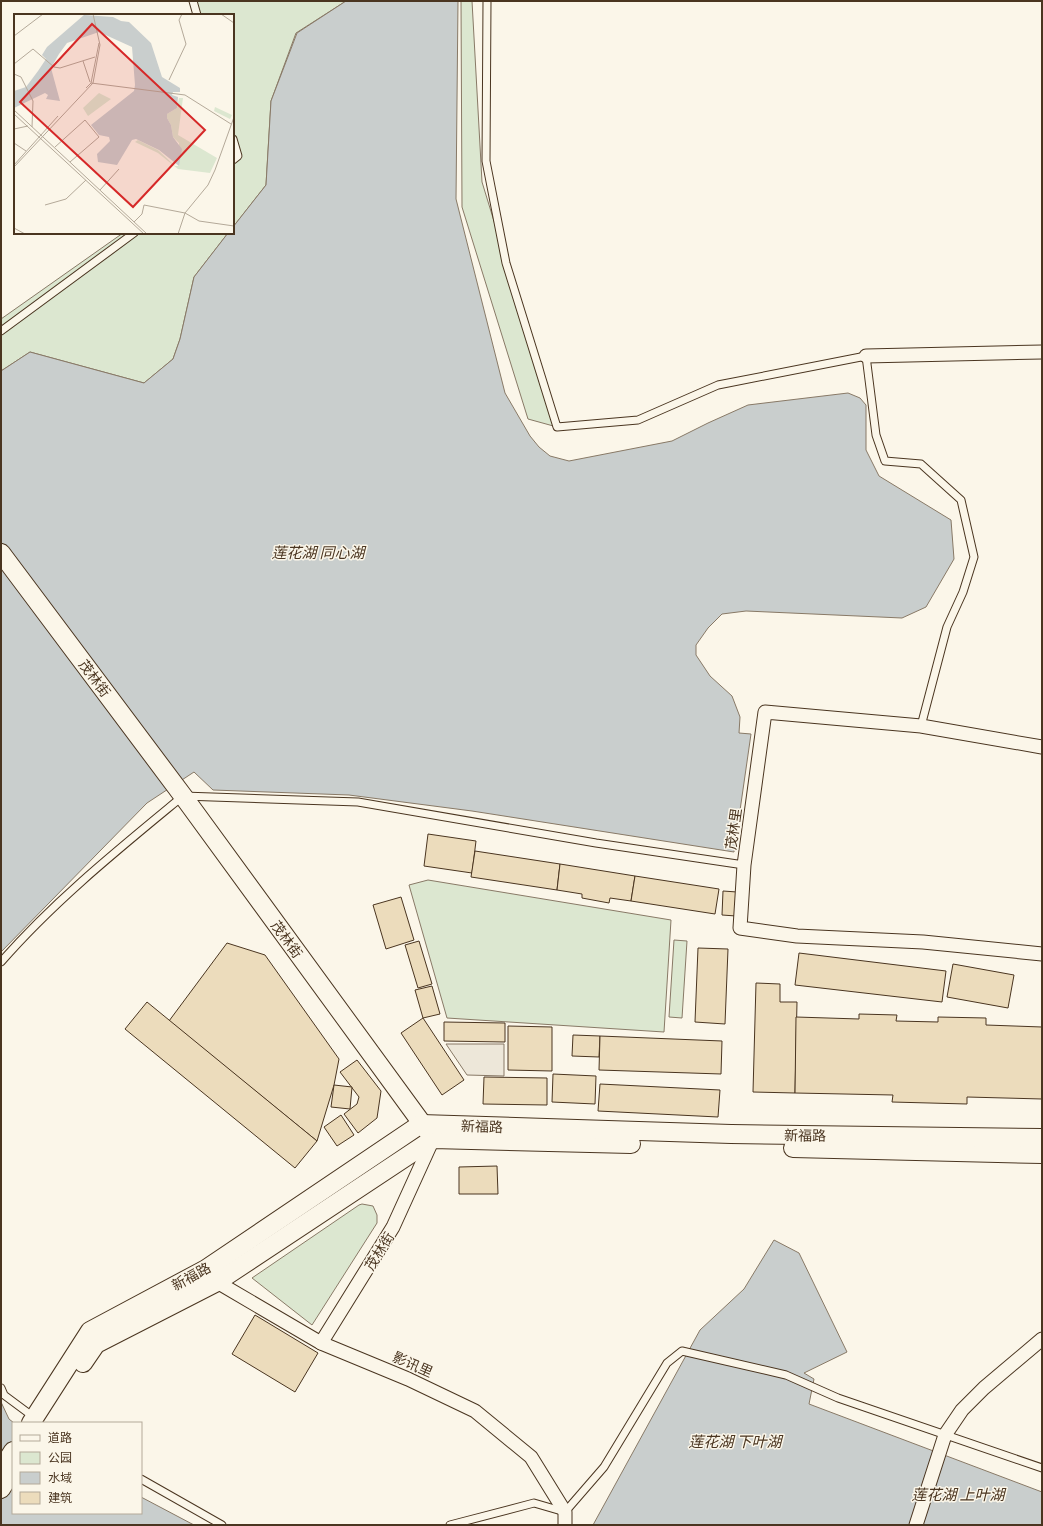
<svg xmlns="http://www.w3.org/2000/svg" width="1043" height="1526" viewBox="0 0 1043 1526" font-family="Commissioner,'Noto Sans SC',sans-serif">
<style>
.green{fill:#dce7d0;stroke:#887966}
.parking{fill:#ede7d9;stroke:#887966}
.water{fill:#c9cecd;stroke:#887966}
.building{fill:#ecdcbc;stroke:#4a3520}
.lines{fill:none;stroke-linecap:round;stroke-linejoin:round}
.lane-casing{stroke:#4a3520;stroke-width:9}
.street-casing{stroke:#4a3520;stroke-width:15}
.secondary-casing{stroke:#4a3520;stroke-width:20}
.lane{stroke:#fbf6e9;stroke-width:7}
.street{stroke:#fbf6e9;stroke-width:13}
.secondary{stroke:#fbf6e9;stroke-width:18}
.labels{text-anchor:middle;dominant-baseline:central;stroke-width:3;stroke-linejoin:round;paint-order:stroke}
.street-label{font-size:14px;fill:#4a3520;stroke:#fbf6e9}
.water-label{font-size:15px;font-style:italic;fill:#4a3520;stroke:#fbf6e9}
.inset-road{fill:none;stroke:#b4a999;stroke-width:1}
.view{fill:#d62828;fill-opacity:0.15;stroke:#d62828;stroke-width:2}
.inset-edge{fill:none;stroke:#4a3520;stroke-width:2}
</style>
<rect width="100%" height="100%" fill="#fbf6e9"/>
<!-- green -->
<g class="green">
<path d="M 193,1 L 346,1 L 296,33 L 271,101 L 266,185 L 233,227 L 233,15 L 196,15 Z"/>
<path d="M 461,1 L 472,1 L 482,182 L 557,427 L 528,419 L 462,207 Z"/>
<path d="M 123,233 L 228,233 L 194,277 L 180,339 L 173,359 L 144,383 L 30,352 L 1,371 L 1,319 Z"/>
<path d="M 428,880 L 671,920 L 664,1032 L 447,1018 L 409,885 Z"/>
<path d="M 674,940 L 687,941 L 682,1018 L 669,1017 Z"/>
<path d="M 362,1204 L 373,1206 L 377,1215 L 377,1223 L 312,1325 L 252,1278 L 359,1205 Z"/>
</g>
<!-- parking -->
<path class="parking" d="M 446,1044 L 504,1044 L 504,1076 L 467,1075 Z"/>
<!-- water -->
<g class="water">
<path d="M 346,1 L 458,1 L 456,199 L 505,393 L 530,436 L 539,447 L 550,456 L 569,461 L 672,441 L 708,423 L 748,405 L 848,393 L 860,398 L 866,405 L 866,450 L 879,476 L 951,520 L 954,559 L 926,607 L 902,618 L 746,611 L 722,614 L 708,628 L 696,645 L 696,655 L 710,676 L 732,696 L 740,717 L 739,733 L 751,734 L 734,852 L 472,811 L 349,795 L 213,790 L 194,772 L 147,803 L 1,952 L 1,371 L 30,352 L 144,383 L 173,359 L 180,339 L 194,277 L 228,233 L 233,233 L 233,227 L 266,185 L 271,101 L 297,33 Z"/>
<path d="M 774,1240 L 799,1253 L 847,1352 L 804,1373 L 814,1379 L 809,1404 L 1042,1492 L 1042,1525 L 593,1525 L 700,1330 L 744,1289 Z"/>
<path d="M 1,1402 L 9,1419 L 14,1423 L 13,1513 L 141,1513 L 141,1497 L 194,1525 L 1,1525 Z"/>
</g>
<!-- building -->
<g class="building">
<path d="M 428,834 L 476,841 L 472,873 L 424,866 Z"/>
<path d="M 475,851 L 560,864 L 557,890 L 471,877 Z"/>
<path d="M 560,864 L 635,876 L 631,901 L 610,898 L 609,903 L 582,898 L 582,894 L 557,890 Z"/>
<path d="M 635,876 L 719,889 L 715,914 L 631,901 Z"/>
<path d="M 723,891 L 737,892 L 736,916 L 722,915 Z"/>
<path d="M 401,897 L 414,940 L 386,949 L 373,905 Z"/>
<path d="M 419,941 L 432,984 L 418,988 L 405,945 Z"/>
<path d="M 227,943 L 265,955 L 339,1059 L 334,1085 L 317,1141 L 169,1021 Z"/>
<path d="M 698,948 L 728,949 L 725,1024 L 695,1022 Z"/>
<path d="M 799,953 L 946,971 L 942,1002 L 795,985 Z"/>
<path d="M 953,964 L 1014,975 L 1008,1008 L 947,997 Z"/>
<path d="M 756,983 L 780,984 L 780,1002 L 797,1002 L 795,1093 L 753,1092 Z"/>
<path d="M 432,986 L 440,1014 L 423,1018 L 415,990 Z"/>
<path d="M 147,1002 L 317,1141 L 295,1168 L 125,1029 Z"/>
<path d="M 859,1014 L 897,1015 L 896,1021 L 938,1022 L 938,1017 L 986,1018 L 986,1025 L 1042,1027 L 1042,1099 L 967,1097 L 967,1104 L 892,1102 L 893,1095 L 795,1093 L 796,1017 L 859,1019 Z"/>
<path d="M 423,1018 L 464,1080 L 442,1095 L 401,1033 Z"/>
<path d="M 444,1022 L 505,1023 L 505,1042 L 444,1041 Z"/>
<path d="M 508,1026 L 552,1027 L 552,1071 L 508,1070 Z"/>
<path d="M 573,1035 L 600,1036 L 599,1057 L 572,1056 Z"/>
<path d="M 600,1036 L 722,1041 L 721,1074 L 599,1070 Z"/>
<path d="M 357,1060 L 381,1091 L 377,1118 L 358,1133 L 344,1114 L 357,1104 L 359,1097 L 340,1072 Z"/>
<path d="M 553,1074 L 596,1076 L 595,1104 L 552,1102 Z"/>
<path d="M 484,1077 L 547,1078 L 547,1105 L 483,1104 Z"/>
<path d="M 600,1084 L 720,1090 L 718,1117 L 598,1111 Z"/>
<path d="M 334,1085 L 352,1087 L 350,1109 L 331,1107 Z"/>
<path d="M 341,1115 L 354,1135 L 337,1146 L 324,1127 Z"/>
<path d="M 497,1166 L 498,1194 L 459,1194 L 459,1167 Z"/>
<path d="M 255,1315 L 318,1353 L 295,1392 L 232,1354 Z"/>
</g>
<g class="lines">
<defs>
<g id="lane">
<path d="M 193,1 L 197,15"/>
<path d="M 487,1 L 486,161 L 506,263 L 557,427 L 638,420 L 718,385 L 866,356 L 876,435 L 885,461 L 921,464 L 961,500 L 974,557 L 963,592 L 947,627 L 921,726"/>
<path d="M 233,139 L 238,156 L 233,160"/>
<path d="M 1,331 L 134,233"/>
<path d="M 1,962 C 55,900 120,848 183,796 L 358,802 L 596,843 L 744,865"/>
<path d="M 1,1388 L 4,1395 L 35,1418"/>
<path d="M 141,1479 L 222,1525"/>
<path d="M 450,1525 L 534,1503 L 565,1512 L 604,1467 L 667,1363 L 682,1351 L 786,1375 L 838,1398 L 1042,1468"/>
</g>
<g id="street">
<path d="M 866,356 L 1042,352"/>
<path d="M 1042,747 L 921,726 L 765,712 L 744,865 L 740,928 L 797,936 L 923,942 L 1042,954"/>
<path d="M 217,1282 L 321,1343 L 408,1379 L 475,1411 L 531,1457 L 565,1512 L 565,1525"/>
<path d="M 321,1343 L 393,1227 L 433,1139"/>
<path d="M 916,1525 L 945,1435 L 962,1410 L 984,1388 L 1042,1339"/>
</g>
<g id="secondary">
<path d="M 1,553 L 183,796 L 429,1133"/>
<path d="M 793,1148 L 1042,1154"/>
<path d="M 83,1363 L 96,1344 L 217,1282 L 433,1139 L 631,1144"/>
<path d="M 31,1423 L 90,1331 L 206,1269 L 421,1124 L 731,1134 L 1042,1138"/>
<path d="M 1,1470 L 13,1451"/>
<path d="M 1,1489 L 13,1470"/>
</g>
</defs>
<!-- lane casing -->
<use href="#lane" class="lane-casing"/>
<!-- street casing -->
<use href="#street" class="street-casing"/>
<!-- secondary casing -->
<use href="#secondary" class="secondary-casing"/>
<!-- lane -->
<use href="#lane" class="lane"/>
<!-- street -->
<use href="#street" class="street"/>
<!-- secondary -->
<use href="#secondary" class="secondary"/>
</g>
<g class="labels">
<!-- street labels -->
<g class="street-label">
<text transform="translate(95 678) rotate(53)">茂林街</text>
<text transform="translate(733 829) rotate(-82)">茂林里</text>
<text transform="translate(287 939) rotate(54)">茂林街</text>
<text transform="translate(482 1126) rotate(2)">新福路</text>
<text transform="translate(805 1135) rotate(1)">新福路</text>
<text transform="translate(379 1251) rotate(-58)">茂林街</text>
<text transform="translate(191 1276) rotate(-29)">新福路</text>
<text transform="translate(413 1364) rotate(24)">影讯里</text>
</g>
<!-- water labels -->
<g class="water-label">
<text x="318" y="552">莲花湖 同心湖</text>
<text x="735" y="1441">莲花湖 下叶湖</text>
<text x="958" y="1494">莲花湖 上叶湖</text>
</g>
</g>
<!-- overview -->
<g transform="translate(14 14)">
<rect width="220" height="220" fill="#fbf6e9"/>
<path d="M 85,79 L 97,85 L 74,102 L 69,94 ZM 165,84 L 169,84 L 164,121 L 203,144 L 196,159 L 164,155 L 144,139 L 121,128 L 124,126 L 144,136 L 161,152 L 165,152 L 165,129 L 159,123 L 157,111 L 153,104 L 153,100 L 163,94 ZM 201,93 L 218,101 L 216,105 L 200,97 Z" fill="#dce7d0"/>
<path d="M 70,1 L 99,3 L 107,7 L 115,8 L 137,29 L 148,63 L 166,74 L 166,78 L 159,78 L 158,81 L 164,83 L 163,94 L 153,100 L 153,104 L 157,111 L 159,123 L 168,135 L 165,152 L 145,136 L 122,125 L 118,126 L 103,151 L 84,148 L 83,140 L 96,127 L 95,123 L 85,121 L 77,111 L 120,77 L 121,71 L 118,33 L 85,18 L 53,29 L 45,40 L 37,54 L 46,87 L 32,85 L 34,81 L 31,79 L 0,94 L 0,77 L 12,73 L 24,57 L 32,45 L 28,41 L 33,33 Z" fill="#c9cecd"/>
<path class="inset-road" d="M 207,0 L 220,9M 0,22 L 29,0M 69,47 L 76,68M 0,50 L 19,35 L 40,53 L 46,54 L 81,43M 0,60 L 7,63 L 19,87 L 18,113M 155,66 L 172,30 L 165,6 L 168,0M 77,69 L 171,81 L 217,110M 72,74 L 77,69 L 85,29M 0,96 L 133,220M 0,100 L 130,220M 0,115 L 14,112M 0,129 L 12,137M 41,133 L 71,106 L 85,123 L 56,148M 0,151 L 44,102M 0,153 L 79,69 L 86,31 L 79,0M 86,176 L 105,155M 31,191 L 52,185 L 72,166M 120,208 L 128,200 L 130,191 L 171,199 L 185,207 L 220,212M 0,214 L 11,220M 164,220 L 171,199 L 194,171 L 201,156 L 220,103"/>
<path class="view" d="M 78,10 L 191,116 L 119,193 L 6,88 Z"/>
<rect width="220" height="220" class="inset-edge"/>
</g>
<!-- border -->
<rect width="1043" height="1526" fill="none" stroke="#4a3520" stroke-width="4"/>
<!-- legend -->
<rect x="12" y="1422" width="130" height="92" fill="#fbf6e9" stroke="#b4a999"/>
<rect x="20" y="1435" width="20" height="6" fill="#fbf6e9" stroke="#b4a999"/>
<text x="48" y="1442" font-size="12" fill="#4a3520">道路</text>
<rect x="20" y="1452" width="20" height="12" fill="#dce7d0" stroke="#b4a999"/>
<text x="48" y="1462" font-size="12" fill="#4a3520">公园</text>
<rect x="20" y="1472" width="20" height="12" fill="#c9cecd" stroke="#b4a999"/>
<text x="48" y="1482" font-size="12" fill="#4a3520">水域</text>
<rect x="20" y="1492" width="20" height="12" fill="#ecdcbc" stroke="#b4a999"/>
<text x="48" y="1502" font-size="12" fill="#4a3520">建筑</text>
</svg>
